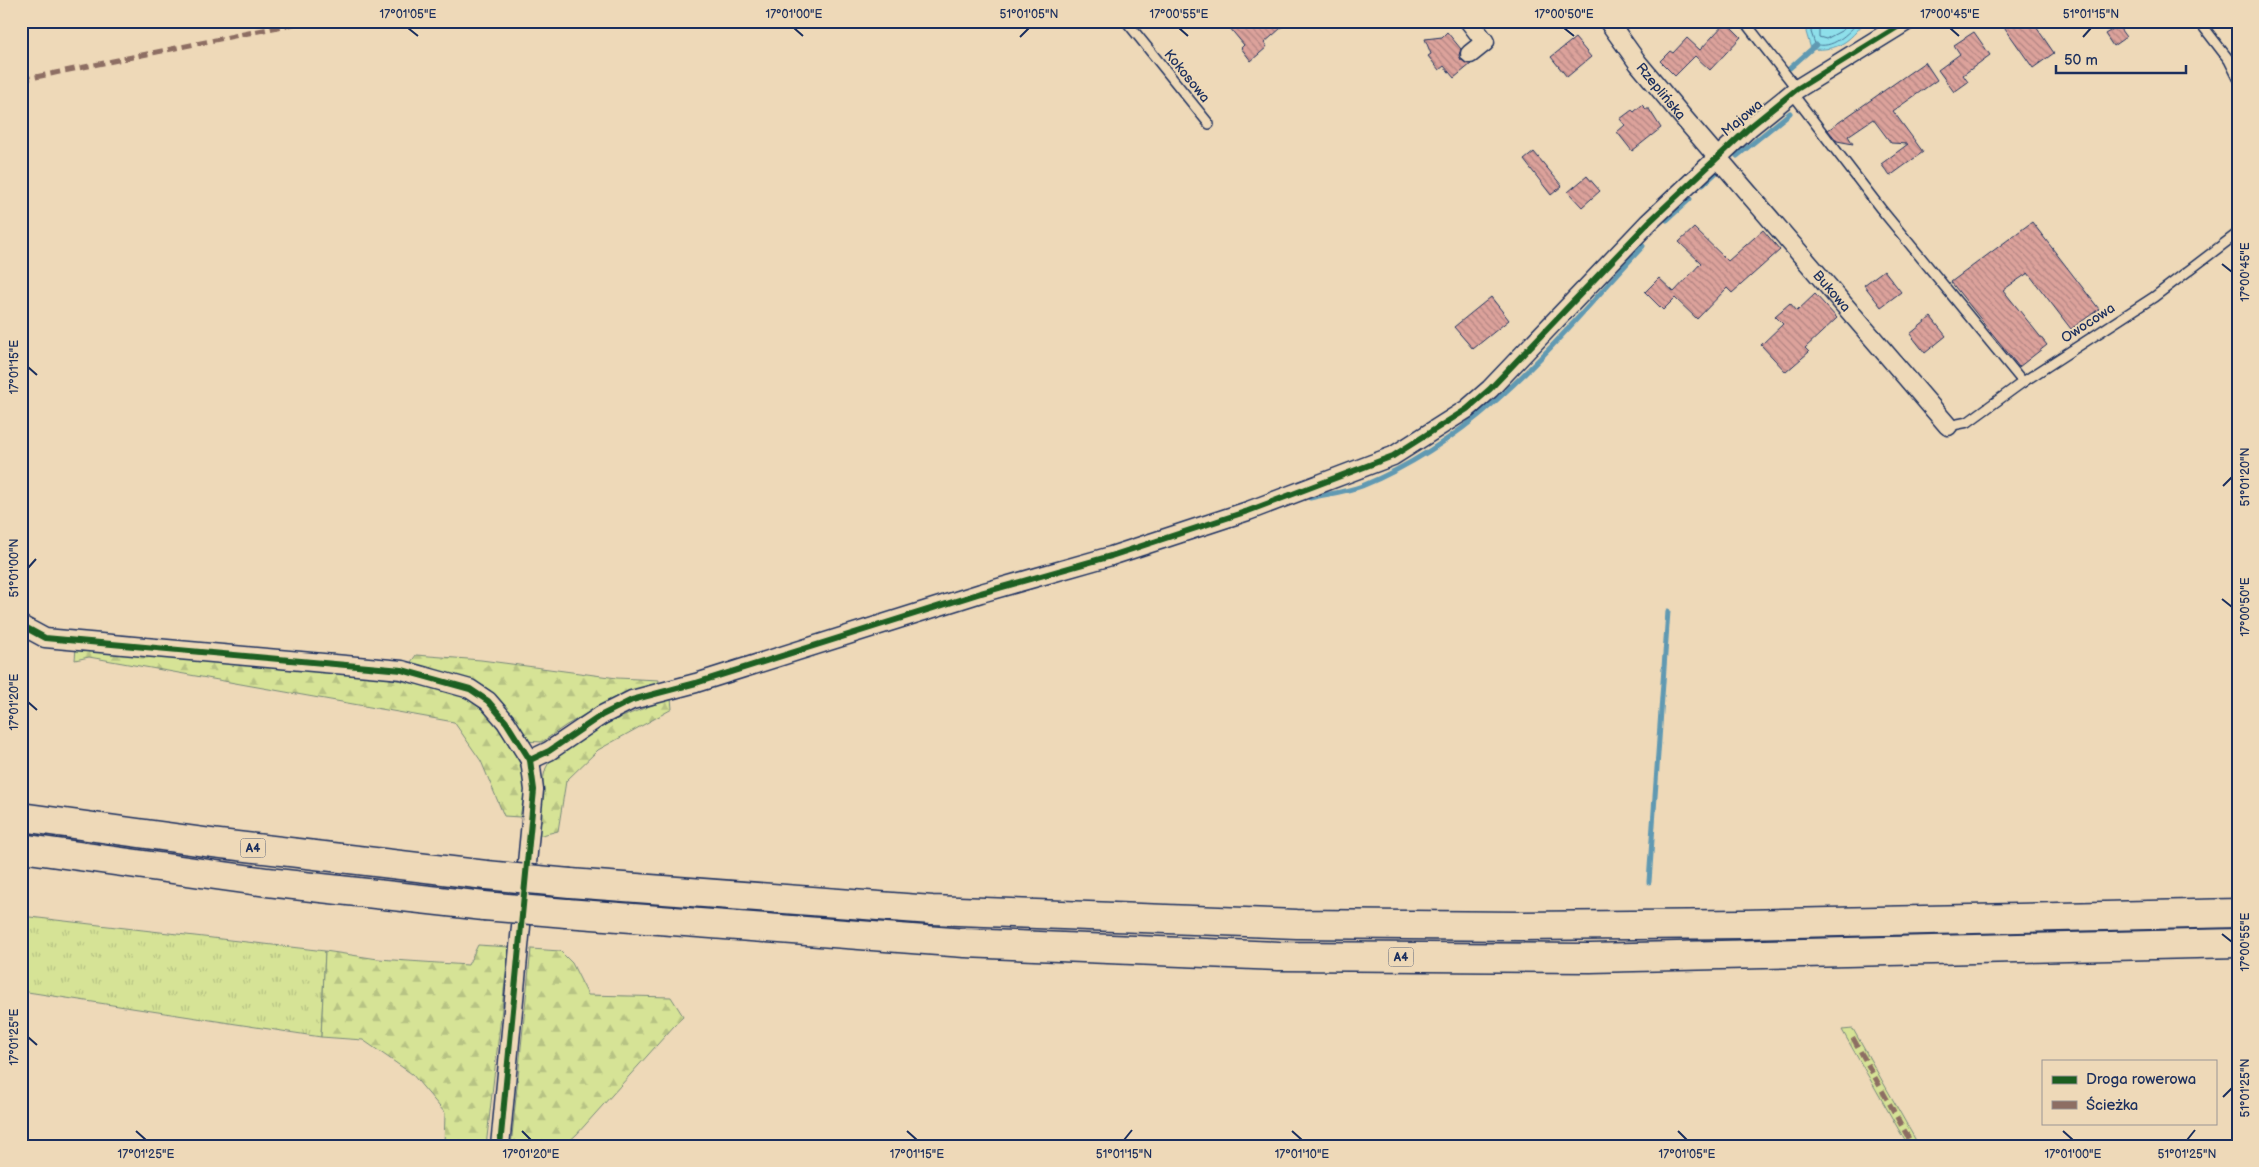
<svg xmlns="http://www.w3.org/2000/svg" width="2259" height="1167" viewBox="0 0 2259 1167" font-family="'Balsamiq Sans',sans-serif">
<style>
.grass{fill:url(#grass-tufts);stroke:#78897a}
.forest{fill:url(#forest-firs);stroke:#78897a}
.water{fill:#8edfea;stroke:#6099b2}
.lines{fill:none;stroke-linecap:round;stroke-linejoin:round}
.shore{stroke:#497596;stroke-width:1}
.stream{stroke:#6099b2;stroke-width:5}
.building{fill:url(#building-back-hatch);stroke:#1b2f5e}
.service-casing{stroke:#1b2f5e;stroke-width:12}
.minor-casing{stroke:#1b2f5e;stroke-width:21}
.motorway-casing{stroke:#1b2f5e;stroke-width:31}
.service{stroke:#eed9b8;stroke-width:9}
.minor{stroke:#eed9b8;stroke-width:18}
.motorway{stroke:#eed9b8;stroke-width:28}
.motorway-bridge-casing{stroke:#1b2f5e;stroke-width:31;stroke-linecap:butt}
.motorway-bridge{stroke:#eed9b8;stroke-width:28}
.quiet{stroke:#8d6e63;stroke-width:5;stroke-dasharray:10 5;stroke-linecap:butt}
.cycleway-casing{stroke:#eed9b8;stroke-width:9}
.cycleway{stroke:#1b5e20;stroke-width:6}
.ticks{fill:none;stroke:#1b2f5e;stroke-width:2}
.labels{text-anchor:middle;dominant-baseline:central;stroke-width:4;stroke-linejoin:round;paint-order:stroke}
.shield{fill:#eed9b8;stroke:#5a6279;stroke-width:1}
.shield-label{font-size:12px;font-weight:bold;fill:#1b2f5e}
.street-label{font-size:14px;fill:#1b2f5e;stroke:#eed9b8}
.neatline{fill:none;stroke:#1b2f5e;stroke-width:2}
.ticks-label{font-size:12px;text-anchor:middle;fill:#1b2f5e}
</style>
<defs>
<pattern id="grass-tufts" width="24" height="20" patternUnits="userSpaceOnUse" patternTransform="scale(1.25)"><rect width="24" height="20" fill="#d6e396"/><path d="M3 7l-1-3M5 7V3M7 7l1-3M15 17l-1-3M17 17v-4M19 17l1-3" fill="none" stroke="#b7c384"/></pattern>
<pattern id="forest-firs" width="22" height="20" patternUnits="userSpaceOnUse" patternTransform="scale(1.25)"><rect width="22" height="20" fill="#d6e396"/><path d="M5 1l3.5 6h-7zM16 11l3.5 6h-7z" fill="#b7c384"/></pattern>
<pattern id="building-back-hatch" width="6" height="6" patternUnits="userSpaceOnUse" patternTransform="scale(1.25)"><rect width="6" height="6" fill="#dca29b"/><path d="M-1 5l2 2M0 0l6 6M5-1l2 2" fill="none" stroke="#b28482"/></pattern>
</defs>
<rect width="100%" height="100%" fill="#eed9b8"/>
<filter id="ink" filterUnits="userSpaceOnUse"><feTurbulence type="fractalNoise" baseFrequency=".02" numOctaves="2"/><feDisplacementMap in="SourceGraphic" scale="10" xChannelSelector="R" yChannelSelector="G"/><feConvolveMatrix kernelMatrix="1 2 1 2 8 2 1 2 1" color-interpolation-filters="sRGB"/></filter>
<g filter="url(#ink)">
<!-- grass -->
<g class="grass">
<path d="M 21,916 L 325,951 L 321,1037 L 21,991 Z"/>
<path d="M 1853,1029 L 1919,1146 L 1908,1146 L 1842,1030 Z"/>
</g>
<!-- forest -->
<g class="forest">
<path d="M 76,648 L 282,661 L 397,680 L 449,691 L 469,699 L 491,717 L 519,761 L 526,785 L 520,817 L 504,816 L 481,761 L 454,722 L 89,657 L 75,660 Z"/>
<path d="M 416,655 L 481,660 L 617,678 L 659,680 L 658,686 L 608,701 L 565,726 L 542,742 L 523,741 C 515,725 507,704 492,692 C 474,677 432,670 409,665 Z"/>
<path d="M 671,698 L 672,709 L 598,750 L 566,781 L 558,831 L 538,836 C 540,820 541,781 546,768 C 557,739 642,709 671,698 Z"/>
<path d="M 478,945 L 509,947 L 486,1146 L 444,1146 L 445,1113 L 412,1074 L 363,1040 L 321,1037 L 325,951 L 378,959 L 468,965 Z"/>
<path d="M 531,949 L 560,951 L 572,963 L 588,995 L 671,997 L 683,1016 L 577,1134 L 564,1146 L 511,1146 Z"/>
</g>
<!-- water -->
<path class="water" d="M 1808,21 L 1865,21 C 1849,42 1838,51 1811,49 L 1806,32 Z"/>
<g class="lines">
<!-- shore -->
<g class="shore">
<path d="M 1813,21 L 1811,32 L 1815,44 C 1832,50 1848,34 1859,21"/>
<path d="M 1819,21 L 1819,37 L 1826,39 L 1843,30 L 1850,21"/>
</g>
<!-- stream -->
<g class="stream">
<path d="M 1790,68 L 1816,45"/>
<path d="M 1737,156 L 1790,113"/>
<path d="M 1703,185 L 1719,170"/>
<path d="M 1667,220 L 1690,199"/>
<path d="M 1310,498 C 1327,494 1346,492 1362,486 C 1485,435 1556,340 1643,246"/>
<path d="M 1649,882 L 1668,611"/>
</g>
</g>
<!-- building -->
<g class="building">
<path d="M 1224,21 L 1289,21 L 1264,43 L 1267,47 L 1251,61 L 1241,48 L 1244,45 Z"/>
<path d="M 2000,21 L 2032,21 L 2054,53 L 2033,68 Z"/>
<path d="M 1726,22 L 1741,37 L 1710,70 L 1695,56 L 1675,76 L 1660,61 L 1670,51 L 1673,53 L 1687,38 L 1700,50 Z"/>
<path d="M 2118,26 L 2126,37 L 2113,46 L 2105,34 Z"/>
<path d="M 1447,32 L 1461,49 L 1459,55 L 1461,60 L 1471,64 L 1454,78 L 1444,66 L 1439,70 L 1428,56 L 1431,54 L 1425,39 L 1442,37 Z"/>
<path d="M 1974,32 L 1990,55 L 1963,75 L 1968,82 L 1954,92 L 1938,70 L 1960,54 L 1954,45 Z"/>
<path d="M 1575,38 L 1591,57 L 1567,77 L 1551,57 Z"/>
<path d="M 1925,62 L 1937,80 L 1893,111 L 1923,152 L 1890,176 L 1881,164 L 1908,144 L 1891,143 L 1873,119 L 1848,136 L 1853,144 L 1837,141 L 1828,130 Z"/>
<path d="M 1642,105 L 1646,109 L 1649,109 L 1661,128 L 1632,151 L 1617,132 L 1625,125 L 1620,119 L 1632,110 L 1634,112 Z"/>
<path d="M 1534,152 L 1562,186 L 1551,195 L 1524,160 Z"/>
<path d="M 1587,176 L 1600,191 L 1582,207 L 1568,192 Z"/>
<path d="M 2032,222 L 2099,309 L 2071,329 L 2028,273 L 2003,290 L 2047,345 L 2019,367 L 1951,282 Z"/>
<path d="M 1694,228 L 1728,261 L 1763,230 L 1780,250 L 1732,293 L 1727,288 L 1697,319 L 1675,298 L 1663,310 L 1645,292 L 1659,278 L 1674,292 L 1701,263 L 1679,242 Z"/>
<path d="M 1884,270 L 1901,292 L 1881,307 L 1864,285 Z"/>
<path d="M 1815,294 L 1837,318 L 1805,348 L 1809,352 L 1786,372 L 1761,345 L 1783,324 L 1775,316 L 1790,303 L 1797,311 Z"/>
<path d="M 1491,297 L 1509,320 L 1473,349 L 1454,327 Z"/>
<path d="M 1931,317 L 1946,336 L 1925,353 L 1910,334 Z"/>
</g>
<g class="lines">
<defs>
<g id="service">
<path d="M 1126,21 L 1209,124"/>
<path d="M 1744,21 L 1797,89"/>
<path d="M 2199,21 L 2229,60 L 2238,78"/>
<path d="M 1792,93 L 1881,209 L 2023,382"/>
<path d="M 1948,426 L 1968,422 L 2023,382 L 2154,297 L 2238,233"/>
</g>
<g id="minor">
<path d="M 1469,21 L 1485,42 L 1470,54"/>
<path id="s1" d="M 1608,21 L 1638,63 L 1682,116 L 1948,426"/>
<path d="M 21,625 L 45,638 L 402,670 L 470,689 L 488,701 L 506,722 L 530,760 L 534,790 L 500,1146"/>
<path d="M 530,760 L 549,751 L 602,715 L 632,700 L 696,683 L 981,593 L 1111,556 L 1248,511 L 1393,456 L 1467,409 L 1490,389 L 1648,223 L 1750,127 L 1797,89 L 1907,21"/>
</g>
<g id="motorway">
<path d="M 21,817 L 212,843 L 486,875"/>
<path d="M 21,848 L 267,882 L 484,906"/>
<path d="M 570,883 L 932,910 L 1297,924 L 1520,926 L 1744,924 L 2238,913"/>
<path d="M 566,913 L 965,943 L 1279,956 L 1590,958 L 2238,943"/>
</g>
</defs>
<!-- service casing -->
<use href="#service" class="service-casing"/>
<!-- minor casing -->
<use href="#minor" class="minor-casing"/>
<!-- motorway casing -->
<use href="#motorway" class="motorway-casing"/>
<!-- service -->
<use href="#service" class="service"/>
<!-- minor -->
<use href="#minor" class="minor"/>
<!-- motorway -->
<use href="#motorway" class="motorway"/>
<defs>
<g id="motorway-bridge">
<path d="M 486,875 L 570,883"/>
<path d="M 484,906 L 566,913"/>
</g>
</defs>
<!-- motorway-bridge casing -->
<use href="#motorway-bridge" class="motorway-bridge-casing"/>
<!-- motorway-bridge -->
<use href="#motorway-bridge" class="motorway-bridge"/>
<!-- quiet -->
<g class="quiet">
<path d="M 21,80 L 307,21"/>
<path d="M 1853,1038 L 1913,1146"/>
</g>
<defs>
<g id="cycleway">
<path d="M 21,625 L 45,638 L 402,670 L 470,689 L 488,701 L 506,722 L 530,760 L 534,790 L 500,1146"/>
<path d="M 530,760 L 549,751 L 602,715 L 632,700 L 696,683 L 981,593 L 1111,556 L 1248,511 L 1393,456 L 1467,409 L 1490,389 L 1648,223 L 1750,127 L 1797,89 L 1907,21"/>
</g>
</defs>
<!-- cycleway casing -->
<use href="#cycleway" class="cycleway-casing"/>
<!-- cycleway -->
<use href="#cycleway" class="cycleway"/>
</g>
</g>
<!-- ticks -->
<path class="ticks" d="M 408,28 L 418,36M 794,28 L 803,36M 1179,28 L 1188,36M 1564,28 L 1574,36M 1950,28 L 1959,36M 1020,37 L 1029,28M 2083,37 L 2091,28M 2222,264 L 2232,272M 28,367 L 37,375M 2223,486 L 2232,477M 28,568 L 36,559M 2222,599 L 2232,607M 28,702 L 37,710M 2222,934 L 2232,942M 28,1037 L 37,1045M 2223,1097 L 2232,1088M 136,1131 L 146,1140M 522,1131 L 531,1140M 907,1131 L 917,1140M 1292,1131 L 1302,1140M 1678,1131 L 1687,1140M 2063,1131 L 2073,1140M 1124,1140 L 1132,1130M 2187,1140 L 2195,1130"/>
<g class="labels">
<!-- shield labels -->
<g class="shield">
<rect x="240.5" y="838.5" width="25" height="19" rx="4"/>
<rect x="1388.5" y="947.5" width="25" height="19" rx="4"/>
</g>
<g class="shield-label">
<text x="253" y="848">A4</text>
<text x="1401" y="957">A4</text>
</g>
<!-- street labels -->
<g class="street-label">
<text transform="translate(1187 76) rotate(51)">Kokosowa</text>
<text stroke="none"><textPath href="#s1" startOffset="88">Rzeplińska</textPath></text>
<text transform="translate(1742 118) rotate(-40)">Majowa</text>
<text stroke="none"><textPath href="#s1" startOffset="351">Bukowa</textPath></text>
<text transform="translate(2088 323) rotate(-33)">Owocowa</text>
</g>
</g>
<!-- margin -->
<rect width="2259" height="1167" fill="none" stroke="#eed9b8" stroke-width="55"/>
<!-- legend -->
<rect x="2042" y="1060" width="175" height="65" fill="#eed9b8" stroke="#9a9594"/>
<rect x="2052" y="1076" width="25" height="8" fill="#1b5e20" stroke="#9a9594"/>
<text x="2086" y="1084" font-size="15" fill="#1b2f5e">Droga rowerowa</text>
<rect x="2052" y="1101" width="25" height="8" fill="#8d6e63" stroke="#9a9594"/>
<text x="2086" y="1110" font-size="15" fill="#1b2f5e">Ścieżka</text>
<!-- scale -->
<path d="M2056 65v8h130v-8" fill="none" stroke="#1b2f5e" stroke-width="2.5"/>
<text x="2064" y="65" font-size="15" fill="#1b2f5e" stroke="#eed9b8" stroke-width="4" paint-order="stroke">50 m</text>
<rect x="28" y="28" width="2204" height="1112" class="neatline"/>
<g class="ticks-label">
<text x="408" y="18">17°01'05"E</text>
<text x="794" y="18">17°01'00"E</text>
<text x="1029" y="18">51°01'05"N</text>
<text x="1179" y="18">17°00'55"E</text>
<text x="1564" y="18">17°00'50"E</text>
<text x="1950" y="18">17°00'45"E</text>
<text x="2091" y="18">51°01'15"N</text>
<text transform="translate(2245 272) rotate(-90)" y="4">17°00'45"E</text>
<text transform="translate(14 367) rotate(-90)" y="4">17°01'15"E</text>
<text transform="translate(2245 477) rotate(-90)" y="4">51°01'20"N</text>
<text transform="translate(14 568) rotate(-90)" y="4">51°01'00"N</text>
<text transform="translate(2245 607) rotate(-90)" y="4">17°00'50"E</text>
<text transform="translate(14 702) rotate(-90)" y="4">17°01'20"E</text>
<text transform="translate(2245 942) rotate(-90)" y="4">17°00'55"E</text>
<text transform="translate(14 1037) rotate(-90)" y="4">17°01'25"E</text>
<text transform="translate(2245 1088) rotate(-90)" y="4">51°01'25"N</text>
<text x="146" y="1158">17°01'25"E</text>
<text x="531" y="1158">17°01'20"E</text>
<text x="917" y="1158">17°01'15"E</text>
<text x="1124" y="1158">51°01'15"N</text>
<text x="1302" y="1158">17°01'10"E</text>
<text x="1687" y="1158">17°01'05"E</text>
<text x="2073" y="1158">17°01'00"E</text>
<text x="2187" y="1158">51°01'25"N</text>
</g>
</svg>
